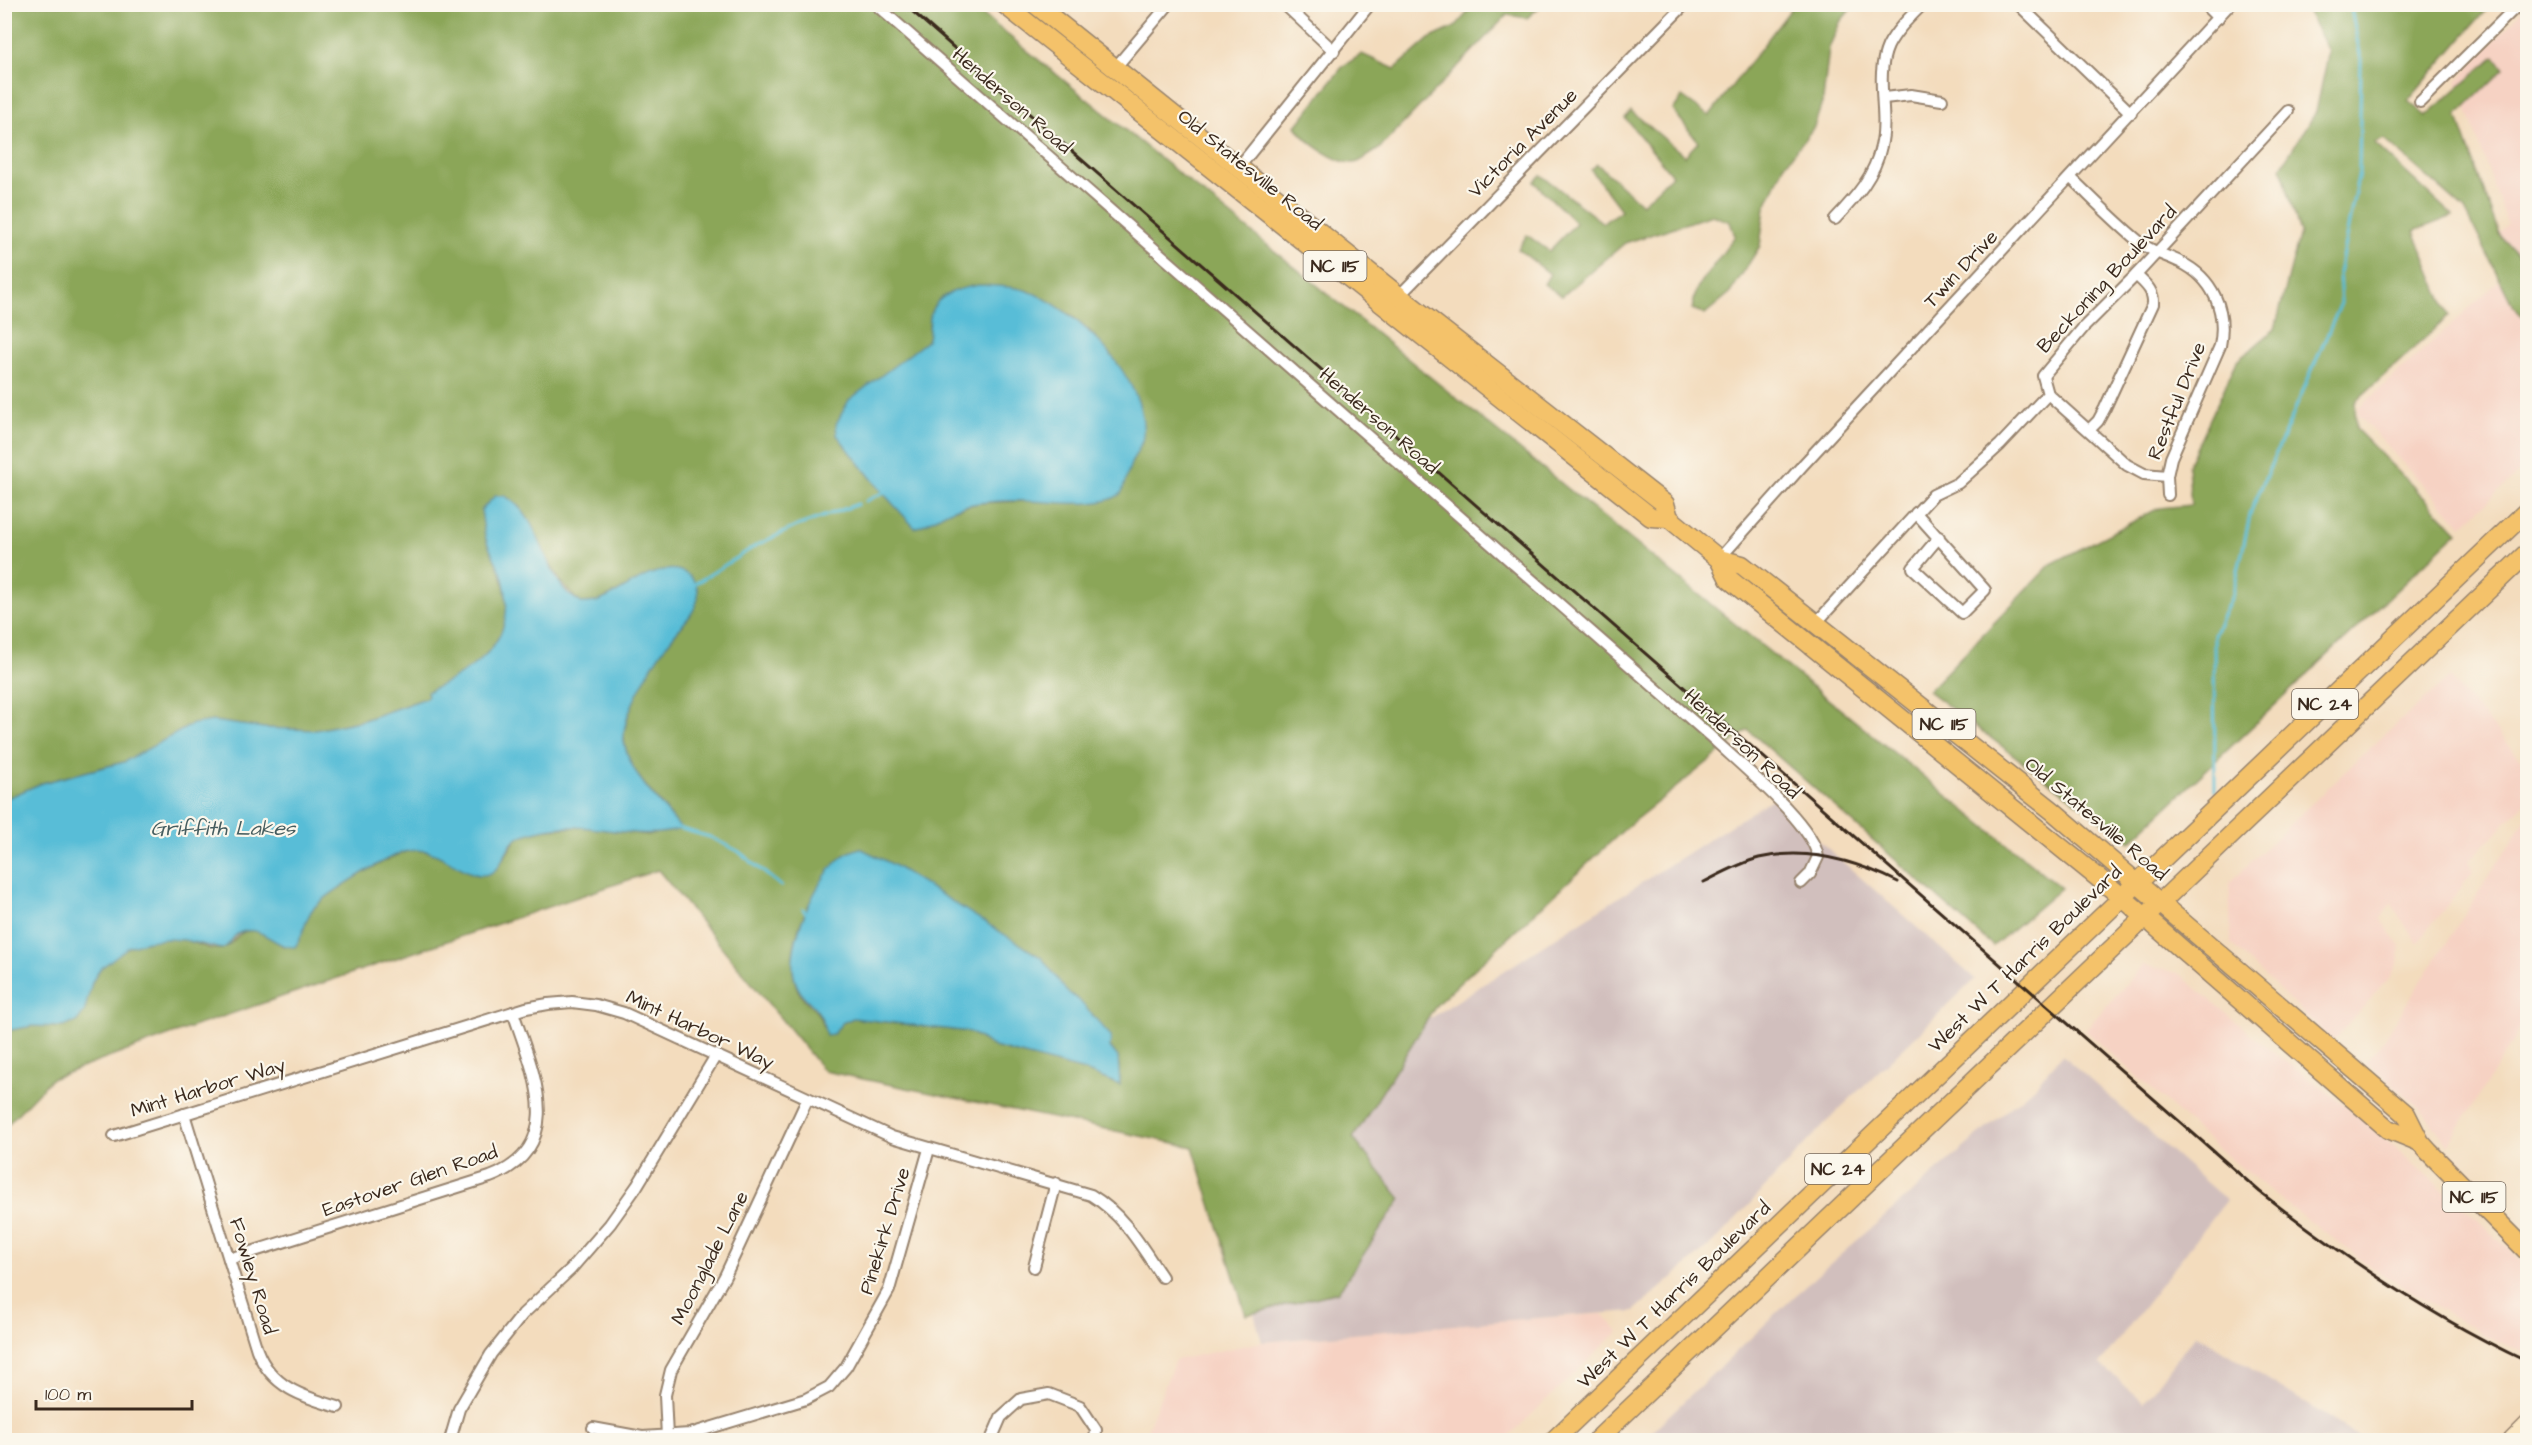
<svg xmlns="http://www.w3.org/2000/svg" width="2532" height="1445" viewBox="0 0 2532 1445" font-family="'Architects Daughter',sans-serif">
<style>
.built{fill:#f6d2c3}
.industrial{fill:#d1bfbd}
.forest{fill:#8ba658;stroke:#63683b;stroke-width:1.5;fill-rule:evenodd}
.water{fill:#59bdd7;stroke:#4a747a;stroke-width:1.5}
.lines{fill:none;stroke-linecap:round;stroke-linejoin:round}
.stream{stroke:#59bdd7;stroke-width:3}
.street-casing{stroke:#97836e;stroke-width:14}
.secondary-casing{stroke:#97836e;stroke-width:18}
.primary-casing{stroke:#97836e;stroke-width:21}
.street{stroke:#fff;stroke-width:10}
.secondary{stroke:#fbe7c3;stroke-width:15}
.primary{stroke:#f4c26a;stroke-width:18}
.rail{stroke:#3b2a1e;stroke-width:3}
.labels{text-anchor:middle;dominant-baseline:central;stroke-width:4.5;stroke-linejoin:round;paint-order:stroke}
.shield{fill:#fbf7ec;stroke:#75685c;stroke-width:1.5}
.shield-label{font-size:18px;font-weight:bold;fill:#3b2a1e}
.street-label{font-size:20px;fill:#3b2a1e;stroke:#fbf7ec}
.water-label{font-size:21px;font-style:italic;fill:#465d5f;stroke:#fbf7ec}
</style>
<rect width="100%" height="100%" fill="#fbf7ec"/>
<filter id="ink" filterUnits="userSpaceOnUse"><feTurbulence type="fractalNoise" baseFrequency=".0167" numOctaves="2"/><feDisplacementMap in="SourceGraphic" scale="12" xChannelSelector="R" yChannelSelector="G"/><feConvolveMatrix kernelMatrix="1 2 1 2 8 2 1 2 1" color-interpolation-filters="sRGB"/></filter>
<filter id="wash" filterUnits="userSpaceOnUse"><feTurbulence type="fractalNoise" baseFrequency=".008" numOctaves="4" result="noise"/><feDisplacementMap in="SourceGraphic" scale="24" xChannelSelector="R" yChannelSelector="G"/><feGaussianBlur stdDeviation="1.35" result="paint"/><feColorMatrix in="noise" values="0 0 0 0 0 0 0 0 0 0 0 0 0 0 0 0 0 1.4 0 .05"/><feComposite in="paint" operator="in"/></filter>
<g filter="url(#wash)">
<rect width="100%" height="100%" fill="#f3dcbd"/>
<!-- built -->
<g class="built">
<path d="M 2527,5 L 2527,465 L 2462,526 L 2359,416 L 2358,409 L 2521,261 L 2499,234 L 2507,224 L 2457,81 Z"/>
<path d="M 2450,677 L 2527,766 L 2527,801 L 2469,861 L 2473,872 L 2417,944 L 2391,903 L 2381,919 L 2400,947 L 2398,963 L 2390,977 L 2333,1041 L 2231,944 L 2229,883 L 2360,757 Z"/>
<path d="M 2527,817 L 2527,1018 L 2448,1145 L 2421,1109 L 2366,1062 L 2386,1036 Z"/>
<path d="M 2143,965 L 2178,973 L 2263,1044 L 2354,1112 L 2476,1218 L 2527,1267 L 2527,1354 L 2481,1333 L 2380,1273 L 2293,1209 L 2216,1147 L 2085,1030 Z"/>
<path d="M 1603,1314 L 1619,1331 L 1505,1440 L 1143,1440 L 1175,1360 L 1262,1342 L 1510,1320 Z"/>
</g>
<!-- industrial -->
<g class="industrial">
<path d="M 1772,799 L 1975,979 L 1830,1118 L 1716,1240 L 1634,1311 L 1510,1320 L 1262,1342 L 1211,1159 Z"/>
<path d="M 2062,1055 L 2226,1200 L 2100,1364 L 2144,1402 L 2196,1334 L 2364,1440 L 1643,1440 L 1816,1276 L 2033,1088 Z"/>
</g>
<!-- forest -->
<g class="forest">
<path d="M 5,5 L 971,5 L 2061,888 L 1993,946 L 1748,730 L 1630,824 L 1437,1004 L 1353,1138 L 1401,1199 L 1338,1292 L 1246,1315 L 1193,1147 L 824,1071 L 658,870 L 195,1026 L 51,1079 L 5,1127 L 5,1031 L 33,1026 L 63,1027 L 84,1013 C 86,1003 88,991 93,981 C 108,949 151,933 185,940 C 197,943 210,951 222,949 C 238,942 234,930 257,930 L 285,947 C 294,935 303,922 312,910 C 325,894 396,850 416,850 C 437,851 454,862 471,873 L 498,867 L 516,839 L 525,834 L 546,829 L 583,827 L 648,835 L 680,829 C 667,807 646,791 633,767 C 627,756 622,740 625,728 C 633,691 658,652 683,625 L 653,573 L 598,602 L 581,603 C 549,577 542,539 519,506 L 486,540 L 501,573 L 506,594 L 508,608 L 504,628 L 492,648 L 473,668 L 426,698 L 364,720 L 316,730 L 264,728 L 213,721 L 124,762 L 42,783 L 5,799 ZM 1028,291 L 1071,315 L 1089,330 L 1115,360 L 1124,374 L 1142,442 L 1132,462 L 1023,501 L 978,503 L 951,510 L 915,527 L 883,493 L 837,435 L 906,359 L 927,341 L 930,332 L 929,324 ZM 844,855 L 1078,999 L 1118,1058 L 1120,1085 L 1085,1071 L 994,1047 L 970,1032 L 853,1018 L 842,1023 L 833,1034 L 822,1025 C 821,1010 806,1005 799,992 C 778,949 814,886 844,855 Z"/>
<path d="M 1474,5 L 1542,5 L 1527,18 L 1507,15 L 1379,149 C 1372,153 1365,159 1358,162 C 1340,168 1305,141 1296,126 L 1343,66 L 1362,54 L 1395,69 L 1429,39 L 1455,27 Z"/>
<path d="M 1794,5 L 1854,5 L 1840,22 L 1829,48 L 1823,100 L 1814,127 L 1784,166 L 1765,208 L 1760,246 L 1730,293 L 1705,314 L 1692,309 L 1697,288 L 1735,236 L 1730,222 L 1712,215 L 1625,243 L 1562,296 L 1544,284 L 1550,274 L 1518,249 L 1527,235 L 1549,251 L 1576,223 L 1534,182 L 1541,175 L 1603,223 L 1621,210 L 1591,170 L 1597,164 L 1642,204 L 1672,175 L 1625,118 L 1631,111 L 1685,156 L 1698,142 L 1673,110 L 1682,97 L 1709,116 Z"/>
<path d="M 2304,5 L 2490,5 L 2408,101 L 2426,116 L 2495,56 L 2504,69 L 2457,115 L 2499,234 L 2527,265 L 2527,321 L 2513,306 L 2465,210 L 2384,139 L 2374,143 L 2453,216 L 2414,231 L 2449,316 L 2355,402 L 2356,429 L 2458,532 L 2130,842 L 1928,691 L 2051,564 L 2159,508 L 2191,505 L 2188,466 L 2237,361 L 2275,329 L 2300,233 L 2281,167 L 2316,112 L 2329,51 Z"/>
</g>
<!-- water -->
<g class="water">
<path d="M 979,285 C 993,286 1011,286 1025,290 C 1074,306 1149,379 1143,436 C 1142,445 1136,453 1132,461 C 1128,471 1125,482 1122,492 C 1107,510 1050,501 1027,501 C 1001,500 972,501 949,511 C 938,516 926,525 915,528 L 883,493 L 837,435 L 836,424 L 849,400 L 927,341 C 931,331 928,322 931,312 C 938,293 961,288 979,285 Z"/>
<path d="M 495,496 L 505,496 C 540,516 541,563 566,591 C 570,596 576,599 581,603 C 586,603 594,603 599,601 C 622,593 640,574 665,570 C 682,567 700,578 698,597 C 696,614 680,626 671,639 C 655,658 620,717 624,742 C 631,778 660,801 681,829 C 635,843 588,819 542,830 C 533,832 524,834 516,839 C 503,849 503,873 484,875 C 468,877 445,855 426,851 C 419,850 411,850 404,852 C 386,857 323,896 312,910 C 304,922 304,935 295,947 C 275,949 260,922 239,933 C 232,936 230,946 222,949 L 184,940 L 167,939 L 148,941 L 128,947 L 100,969 L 92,982 L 84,1013 L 76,1022 L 63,1027 L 33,1026 L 5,1031 L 5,799 L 42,783 L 124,762 L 193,724 L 213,721 L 264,728 L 316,730 L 364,720 L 426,698 L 428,696 L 427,692 C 479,667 521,640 502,575 C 498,564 491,553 487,542 C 483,532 483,520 481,510 Z"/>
<path d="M 860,848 L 894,865 L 1042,958 L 1067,992 L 1078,999 L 1111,1036 L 1110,1047 L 1118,1057 L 1120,1085 L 1085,1071 L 994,1047 L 970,1032 L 853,1018 L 842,1023 L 833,1034 L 826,1035 C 824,1029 824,1023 821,1017 C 815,1002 799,1000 794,976 C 786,945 817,875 843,856 C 848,852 855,850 860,848 Z"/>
</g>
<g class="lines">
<!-- stream -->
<g class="stream">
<path d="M 866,501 L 886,491"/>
<path d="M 693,585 L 757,545 L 797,526 L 858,504"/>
<path d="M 2215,791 L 2214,635 L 2233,594 L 2251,511 L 2341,303 L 2339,273 L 2359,172 L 2361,59 L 2351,9 L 2348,4"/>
<path d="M 678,828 L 710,837 L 738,851 L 781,886"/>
<path d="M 803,909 L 808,915"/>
</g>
</g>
</g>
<g filter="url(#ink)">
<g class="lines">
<defs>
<g id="street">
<path d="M 875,4 L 1710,736 C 1737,762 1813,823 1818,857 L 1810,874 L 1801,883"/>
<path d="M 1284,4 L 1334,51"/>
<path d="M 2018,4 L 2131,113"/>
<path d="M 2204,4 L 2218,18"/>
<path d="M 1115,68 L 1169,4"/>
<path d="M 1884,98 L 1911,95 L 1942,100"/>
<path d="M 2420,102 L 2519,4"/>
<path d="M 1239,167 L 1370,4"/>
<path d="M 2071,178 C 2094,200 2117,224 2142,244 C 2153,252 2167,256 2180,262 C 2213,278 2227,310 2220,346 L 2171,458 L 2167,476 L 2168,495"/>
<path d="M 1835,219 C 1855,198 1875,176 1881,146 C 1889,114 1874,77 1888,46 C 1896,30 1910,17 1923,4"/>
<path d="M 1395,300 L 1685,4"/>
<path d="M 2048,394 L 2127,465 L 2144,474 L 2167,476"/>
<path d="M 2089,430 L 2098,421 L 2105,408 L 2153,304 C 2154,290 2145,284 2136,275"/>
<path d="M 1916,513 L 1985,590 L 1962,613 L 1913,568 L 1939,537"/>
<path d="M 1719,559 L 1802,466 L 2230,4"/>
<path d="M 1816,623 L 1933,495 L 1958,483 L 2000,445 L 2048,394 L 2043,376 L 2083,328 L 2136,275 L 2288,111"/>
<path d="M 184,1114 L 257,1350 C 271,1387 303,1397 338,1407"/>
<path d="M 114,1136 L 526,1008 L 548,1004 L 572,1002 L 596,1005 L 624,1013 L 892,1137 L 1091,1195 C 1124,1215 1141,1246 1162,1277"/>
<path d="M 229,1259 L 490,1177 C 570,1146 532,1070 513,1012"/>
<path d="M 1034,1267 L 1056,1183"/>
<path d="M 593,1428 L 642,1437 L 690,1434 L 806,1399 L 829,1387 L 846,1367 L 889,1290 L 929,1149"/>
<path d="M 667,1437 L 665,1395 L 671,1370 L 725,1276 L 807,1100"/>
<path d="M 450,1440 L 459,1409 L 491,1354 L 523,1314 L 571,1269 L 610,1224 L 637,1186 L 715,1057"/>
<path d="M 991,1440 L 1001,1417 L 1021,1399 L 1049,1394 L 1080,1406 L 1096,1430 L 1095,1440"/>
</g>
<path id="secondary" d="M 2511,1440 L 2528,1423"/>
<g id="primary">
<path d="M 1004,4 L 1651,517 L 1669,518"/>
<path d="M 1035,4 L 1399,296 L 1665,504 L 1669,518 L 1719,559 L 1729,579 L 2122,897 L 2388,1129 L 2420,1142"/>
<path d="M 1719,559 L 1742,565 L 2053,811 L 2406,1114 L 2420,1142 L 2429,1152 L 2528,1252"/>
<path d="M 1554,1440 L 2528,510"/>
<path d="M 1597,1440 L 2528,552"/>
</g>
</defs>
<!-- street casing -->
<use href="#street" class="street-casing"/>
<!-- secondary casing -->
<use href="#secondary" class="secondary-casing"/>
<!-- primary casing -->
<use href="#primary" class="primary-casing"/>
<!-- street -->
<use href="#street" class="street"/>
<!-- secondary -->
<use href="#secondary" class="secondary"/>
<!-- primary -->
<use href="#primary" class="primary"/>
<!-- rail -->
<g class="rail">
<path d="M 904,4 L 2260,1192 C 2343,1257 2431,1317 2528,1362"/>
<path d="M 1704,882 C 1722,873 1740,863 1759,858 C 1806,847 1856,861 1898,882"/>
</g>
</g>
</g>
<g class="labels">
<!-- shield labels -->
<g class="shield">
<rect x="1303.5" y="251" width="63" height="30" rx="4.5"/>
<rect x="2292" y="689" width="66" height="30" rx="4.5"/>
<rect x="1912.5" y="709" width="63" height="30" rx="4.5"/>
<rect x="1805" y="1154" width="66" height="30" rx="4.5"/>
<rect x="2442.5" y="1182" width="63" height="30" rx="4.5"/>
</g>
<g class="shield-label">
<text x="1335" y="266">NC 115</text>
<text x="2325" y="704">NC 24</text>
<text x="1944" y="724">NC 115</text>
<text x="1838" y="1169">NC 24</text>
<text x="2474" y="1197">NC 115</text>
</g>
<!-- street labels -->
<g class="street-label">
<text transform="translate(1012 101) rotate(41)">Henderson Road</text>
<text transform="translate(1523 143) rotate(-45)">Victoria Avenue</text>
<text transform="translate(1250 170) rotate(39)">Old Statesville Road</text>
<text transform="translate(1961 269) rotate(-47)">Twin Drive</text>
<text transform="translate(2107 279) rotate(-47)">Beckoning Boulevard</text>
<text transform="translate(2177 401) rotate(-68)">Restful Drive</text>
<text transform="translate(1379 421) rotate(41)">Henderson Road</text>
<text transform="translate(1742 744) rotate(43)">Henderson Road</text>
<text transform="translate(2096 819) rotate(40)">Old Statesville Road</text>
<text transform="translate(2025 959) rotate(-44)">West W T Harris Boulevard</text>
<text transform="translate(700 1030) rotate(25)">Mint Harbor Way</text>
<text transform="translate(208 1088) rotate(-17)">Mint Harbor Way</text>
<text transform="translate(410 1181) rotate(-19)">Eastover Glen Road</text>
<text transform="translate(885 1231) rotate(-73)">Pinekirk Drive</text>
<text transform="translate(710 1258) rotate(-63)">Moonglade Lane</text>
<text transform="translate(253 1276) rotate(73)">Fowley Road</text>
<text transform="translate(1674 1295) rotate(-44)">West W T Harris Boulevard</text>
</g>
<!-- water labels -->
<g class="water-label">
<text x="223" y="828">Griffith Lakes</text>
</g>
</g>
<!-- margin -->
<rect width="2532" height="1445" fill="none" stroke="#fbf7ec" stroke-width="24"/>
<!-- scale -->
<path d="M36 1400v9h156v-9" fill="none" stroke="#3b2a1e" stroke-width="3"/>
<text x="45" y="1400" font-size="18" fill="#3b2a1e" stroke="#fbf7ec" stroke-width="4.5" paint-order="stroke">100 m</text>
</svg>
